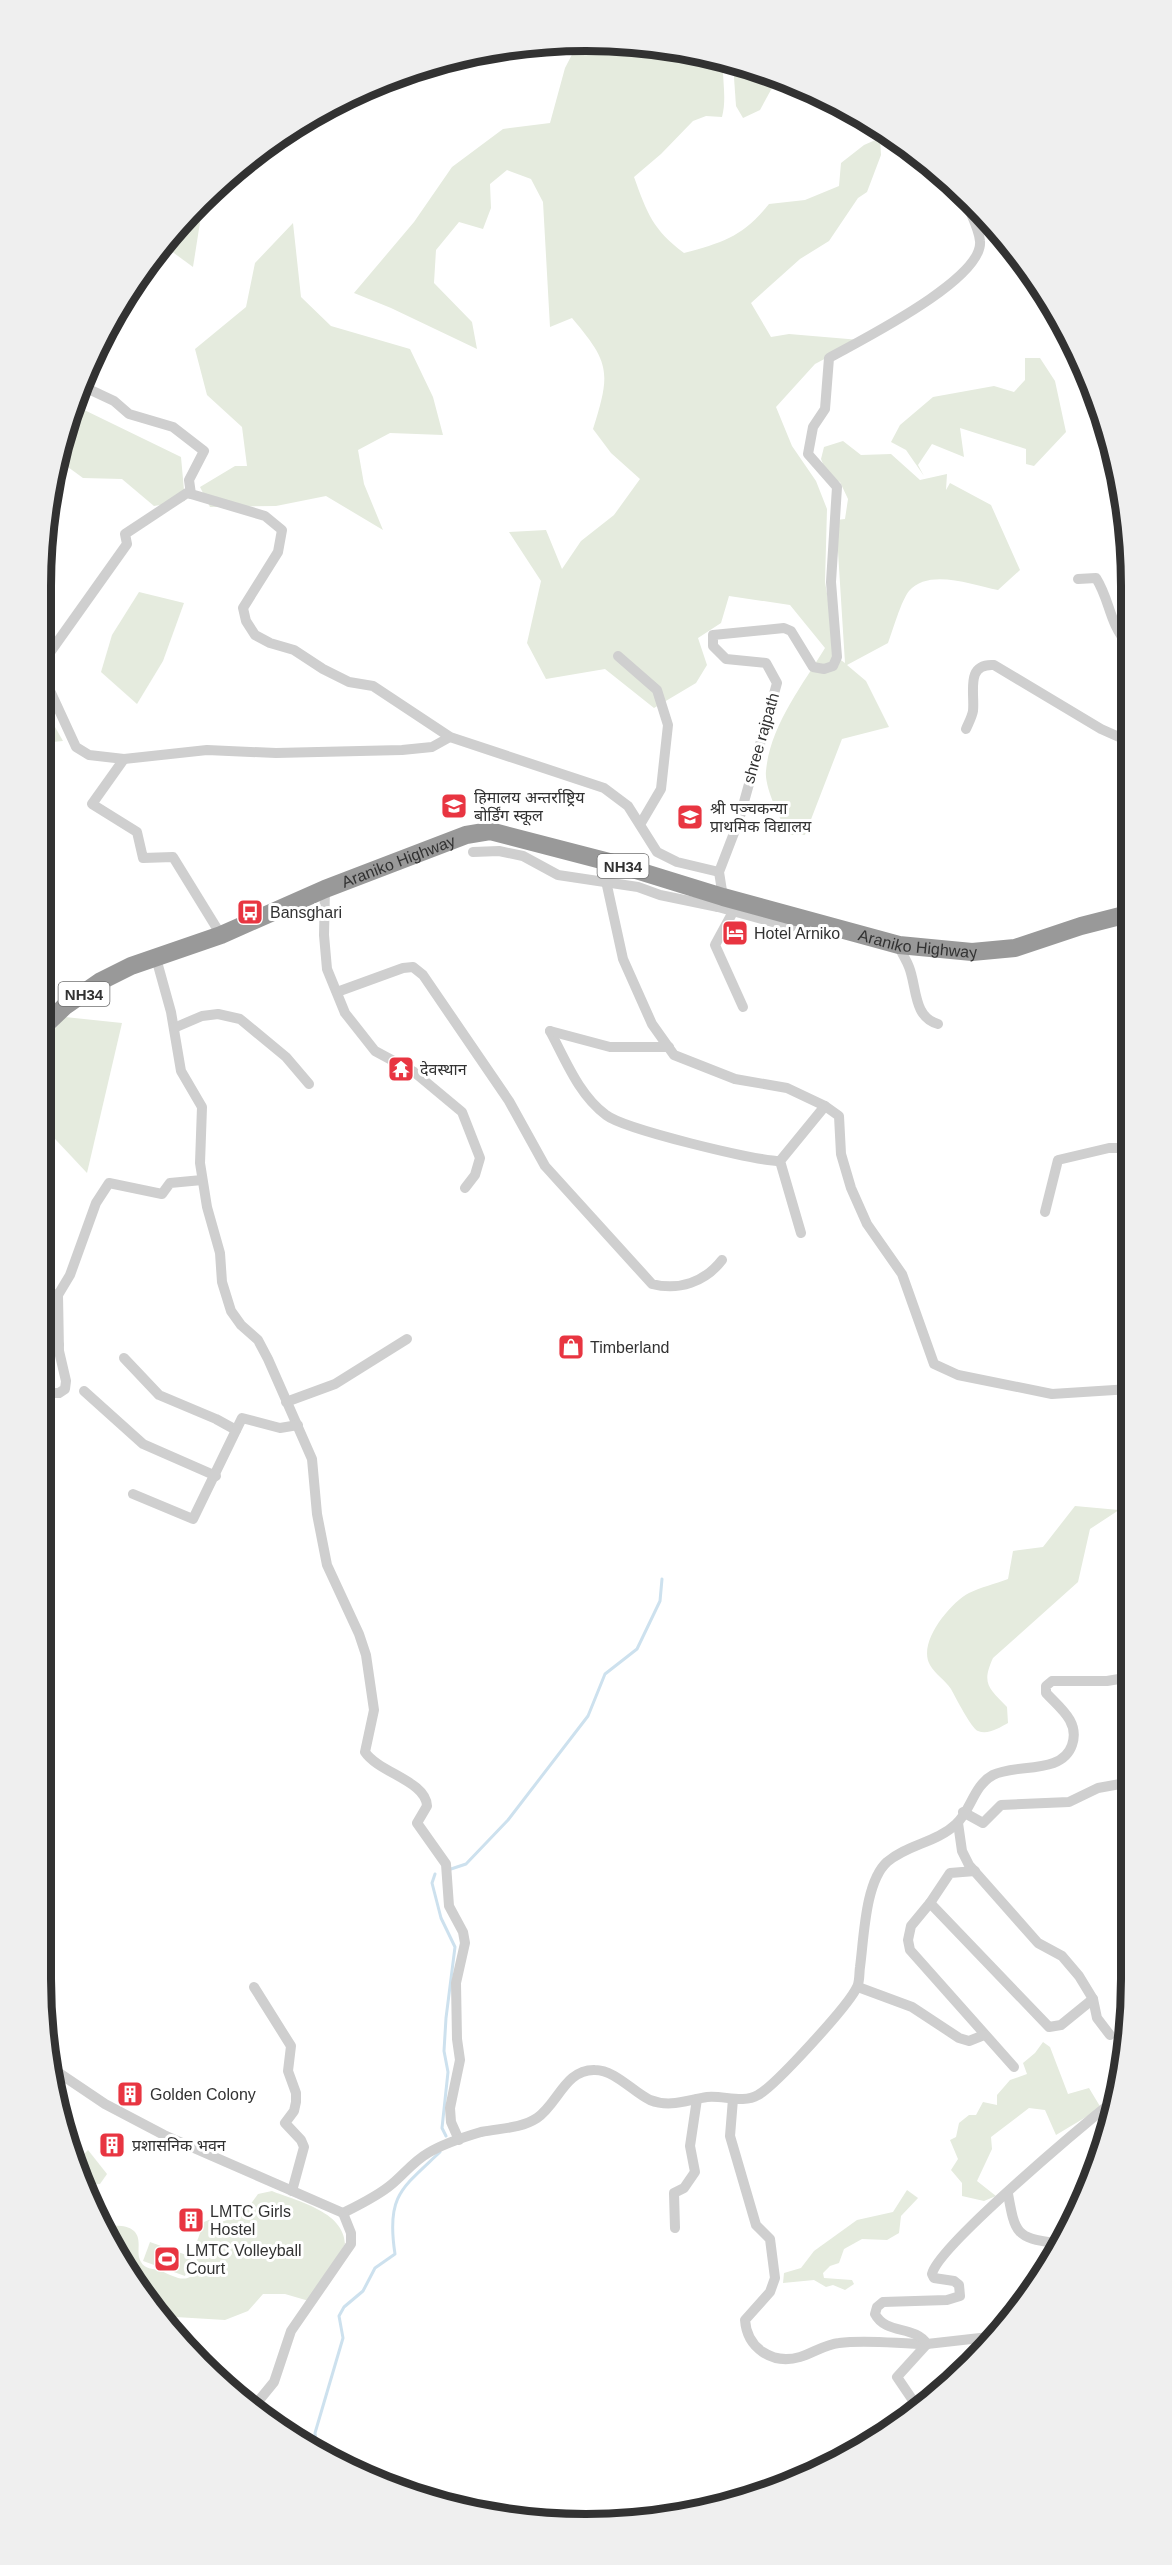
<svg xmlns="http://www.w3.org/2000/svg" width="1172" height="2565" viewBox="0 0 1172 2565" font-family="Arial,'Noto Sans Devanagari',sans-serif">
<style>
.green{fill:#e5ebde}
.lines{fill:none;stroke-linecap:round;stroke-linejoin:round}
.stream{stroke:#cde1ee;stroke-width:3}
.street{stroke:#cfcfcf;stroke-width:10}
.highway{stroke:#999;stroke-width:18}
.labels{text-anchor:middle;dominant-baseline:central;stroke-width:6;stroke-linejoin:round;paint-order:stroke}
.shield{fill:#fff;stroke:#707070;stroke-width:1.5}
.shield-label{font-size:15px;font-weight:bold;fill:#323232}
.street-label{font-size:16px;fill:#323232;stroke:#fff}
.poi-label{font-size:16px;fill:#323232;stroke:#fff;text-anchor:start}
.rim{fill:none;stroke:#323232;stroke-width:8}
</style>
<rect width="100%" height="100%" fill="#fff"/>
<!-- green -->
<g class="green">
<path d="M 579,41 L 692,51 L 723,60 C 722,80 727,98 722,117 L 706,116 L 693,121 L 661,154 L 634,177 C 647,213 653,230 684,253 C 724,242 742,237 769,204 L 805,200 L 839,186 L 841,163 L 864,145 L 880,138 L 881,155 L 867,192 L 858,198 L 829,241 L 800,259 L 751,303 L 771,337 L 789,334 L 860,340 L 815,364 L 776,407 L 792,446 L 816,481 L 827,509 L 825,582 L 838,658 L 845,663 L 836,520 L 845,519 L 848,499 L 840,482 L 829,478 L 821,459 L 824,447 L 843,441 L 861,455 L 891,454 L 920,480 L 947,474 L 946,490 L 950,483 L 991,505 L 1020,570 L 998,590 C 972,585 929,568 909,591 C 901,601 893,630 888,643 L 847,665 L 866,681 L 889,727 L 842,739 L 805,835 L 790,835 C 781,823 764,786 766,771 C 770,726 802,686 825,648 L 790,605 L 729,596 L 721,623 L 698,638 L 707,665 L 696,683 L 654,708 L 605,669 L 546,679 L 527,643 L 541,581 L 509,532 L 546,530 L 562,569 L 581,541 L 614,515 L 640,479 L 611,453 L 593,429 C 611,372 610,363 572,318 L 550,327 L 543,202 L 531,179 L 507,170 L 490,184 L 491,208 L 483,229 L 459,222 L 436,250 L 434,283 L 472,322 L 477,349 L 391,308 L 354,293 L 414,222 L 452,167 L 503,129 L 550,123 L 565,68 Z"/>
<path d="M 733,63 L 778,77 L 760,110 L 743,118 L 736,106 Z"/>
<path d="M 204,197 L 193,267 L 163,245 Z"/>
<path d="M 293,223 L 301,297 L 331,326 L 410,349 L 433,397 L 443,435 L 390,433 L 358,450 L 364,484 L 383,530 L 326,496 L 276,506 L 210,507 L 200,487 L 235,466 L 247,466 L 242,427 L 207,395 L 195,349 L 246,307 L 255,263 Z"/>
<path d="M 1025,358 L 1040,358 L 1055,381 L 1066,432 L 1034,466 L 1026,464 L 1026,449 L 960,428 L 964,457 L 932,444 L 918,465 L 924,476 L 906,450 L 891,442 L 900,425 L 933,397 L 994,386 L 1014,392 L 1025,380 Z"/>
<path d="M 74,405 L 181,457 L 185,501 L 154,506 L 122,479 L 83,478 L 57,459 Z"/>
<path d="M 139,592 L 184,603 L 163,661 L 137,704 L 101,672 L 112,635 Z"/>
<path d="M 51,720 L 63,741 L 41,743 L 41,721 Z"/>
<path d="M 65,1017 L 122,1023 L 87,1173 L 41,1124 L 41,1044 Z"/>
<path d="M 1075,1506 L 1119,1510 L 1090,1529 L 1078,1582 L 993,1658 C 981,1684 989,1688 1007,1707 L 1008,1723 C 999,1728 988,1735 978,1731 C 971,1728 956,1698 951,1689 C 945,1680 935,1674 930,1665 C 917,1643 950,1603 969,1593 C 981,1587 995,1584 1008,1579 L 1013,1551 L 1043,1547 Z"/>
<path d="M 1043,2042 L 1050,2047 L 1068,2094 L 1089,2088 L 1101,2108 L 1056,2135 L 1045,2110 L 1029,2108 L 991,2137 L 992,2149 L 977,2181 L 996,2196 L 984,2201 L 962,2196 L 962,2183 L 951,2170 L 958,2159 L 950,2140 L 956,2137 L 959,2123 L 969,2115 L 976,2115 L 983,2102 L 997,2105 L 997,2095 L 1010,2080 L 1027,2074 L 1023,2063 L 1035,2053 Z"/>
<path d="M 88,2150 L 107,2174 L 100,2184 L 83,2185 L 74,2165 Z"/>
<path d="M 907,2190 L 918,2198 L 901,2216 L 899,2233 L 887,2240 L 862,2239 L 844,2249 L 839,2263 L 830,2266 L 823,2273 L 824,2278 L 852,2280 L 854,2284 L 845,2290 L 833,2285 L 826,2287 L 814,2280 L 783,2283 L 784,2273 L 801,2268 L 814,2251 L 857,2220 L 893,2212 Z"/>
<path d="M 272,2191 C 296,2201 344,2211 345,2244 L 309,2301 L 285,2294 L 263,2294 L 248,2311 L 225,2320 L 159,2316 L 113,2251 L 100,2221 C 110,2229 124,2222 134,2231 C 143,2240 135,2253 141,2262 C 145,2270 154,2268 161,2271 C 176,2277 186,2285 198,2270 L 195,2247 L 204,2222 L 211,2219 L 218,2223 L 227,2220 L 236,2210 L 250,2205 L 258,2194 Z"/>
<path d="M 150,2242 L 192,2257 L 185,2276 L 143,2261 Z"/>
</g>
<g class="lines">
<!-- stream -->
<g class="stream">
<path d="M 451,1869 L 466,1864 L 508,1820 L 588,1716 L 605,1674 L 637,1649 L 660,1601 L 662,1579"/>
<path d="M 435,1874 L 432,1883 L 441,1918 L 455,1947 L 446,2018 L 444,2051 L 448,2072 L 442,2128 L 446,2136"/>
<path d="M 317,2453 L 315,2433 L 343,2338 L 339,2316 L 344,2307 L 363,2291 L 375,2268 L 395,2254 C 386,2196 401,2189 440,2152"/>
</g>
<!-- street -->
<g class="street">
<path d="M 80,385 L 114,401 L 129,414 L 173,427 L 204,451 L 189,480 L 191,494 L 265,516 L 282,530 L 278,552 L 243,608 L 246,621 L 255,635 L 270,643 L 294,650 L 323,669 L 349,682 L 373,686 L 450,737 L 604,788 L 628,806 L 657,852 L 677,862 L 719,872"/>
<path d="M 1078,579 L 1096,578 C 1110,600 1109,623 1127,643"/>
<path d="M 618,656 L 657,690 L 668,725 L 661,789 L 641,823"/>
<path d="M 41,665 L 127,544 L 125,534 L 187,493 L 191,494"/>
<path d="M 41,671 L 76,747 L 89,755 L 124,759 L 207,750 L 276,753 L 402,750 L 432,747 L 450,737"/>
<path d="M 966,729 C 968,724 972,717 973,711 C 975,693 965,663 994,665 L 1101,729 L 1128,741"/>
<path d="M 124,759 L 92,804 L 137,832 L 143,858 L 173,857 L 221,935"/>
<path d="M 473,852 L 499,851 L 523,856 L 558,875 L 638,887 L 660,895 L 718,907 L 723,897 L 719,872 L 739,820 L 777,683 L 766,663 L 726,659 L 713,646 L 713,635 L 784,628 L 791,631 L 813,667 L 824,669 L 833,666 L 837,657 L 831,582 L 837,487 L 808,454 L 813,427 L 825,409 L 829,358 C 861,340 984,279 980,241 C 979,228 970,213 966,201"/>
<path d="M 613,863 L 606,881 L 623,959 L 652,1024 L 674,1055 L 735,1079 L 787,1088 L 825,1106 L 780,1161 L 801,1233"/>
<path d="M 325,889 L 324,935 L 327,969 L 345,1013 L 375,1051 L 414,1072 L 462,1112 L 480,1158 L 475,1175 L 465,1188"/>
<path d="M 718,907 L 791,927"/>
<path d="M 734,910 L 715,945 L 743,1007"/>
<path d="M 899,945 C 901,953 906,959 909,967 C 917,987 913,1017 938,1024"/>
<path d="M 156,958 L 171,1012 L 181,1071 L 202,1107 L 200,1163 L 207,1207 L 220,1253 L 222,1282 L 231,1311 L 241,1325 L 258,1340 L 268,1359 L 312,1459 L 317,1514 L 327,1565 L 359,1634 L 366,1655 L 374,1710 L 365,1752 C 379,1773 426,1781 427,1806 L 417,1823 L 446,1864 L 449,1906 L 463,1932 L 465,1943 L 456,1983 L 457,2039 L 460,2060 L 450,2108 L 451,2122 L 459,2140"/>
<path d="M 337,992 L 403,968 L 413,967 L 423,975 L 509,1101 L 545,1166 L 652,1284 C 679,1291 705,1282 722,1260"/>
<path d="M 174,1028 L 202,1016 L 218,1014 L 240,1019 L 286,1057 L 309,1084"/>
<path d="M 550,1031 C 566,1061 579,1095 606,1115 C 624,1129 755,1161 780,1161"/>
<path d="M 550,1031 L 610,1047 L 669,1047"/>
<path d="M 825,1106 L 839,1116 L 841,1154 L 851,1188 L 867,1224 L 902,1274 L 934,1364 L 958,1375 L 1052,1394 L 1130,1389"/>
<path d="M 1045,1212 L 1058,1160 L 1109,1148 L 1129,1148"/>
<path d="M 41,1292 L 58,1295"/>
<path d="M 41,1341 L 59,1345"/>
<path d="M 124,1358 L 159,1395 L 216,1419 L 236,1430"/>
<path d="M 84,1391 L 143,1444 L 216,1476"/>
<path d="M 41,1393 L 59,1393 L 65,1389 L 66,1381 L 59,1351 L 58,1295 L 70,1275 L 96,1203 L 109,1183 L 162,1194 L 170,1183 L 202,1180"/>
<path d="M 286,1402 L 335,1384 L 407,1339"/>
<path d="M 133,1494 L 193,1519 L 242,1418 L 280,1428 L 298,1425"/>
<path d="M 963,1812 L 983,1823 L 1001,1805 L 1069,1802 L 1098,1788 L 1131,1782"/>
<path d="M 958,1823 L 962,1851 L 969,1865 L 1038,1943 L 1062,1956 L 1079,1976 L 1093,1999 L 1097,2018 L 1110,2035"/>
<path d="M 975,1871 L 950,1873 L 930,1903 L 911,1926 L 908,1940 L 910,1950 L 1014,2067"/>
<path d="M 930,1903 L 1049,2027 L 1061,2025 L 1093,1999"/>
<path d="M 254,1987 L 291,2046 L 288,2071 L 296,2093 L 296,2102 L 294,2111 L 285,2123 L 301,2140 L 304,2147 L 292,2191"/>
<path d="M 858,1987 L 912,2007 L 959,2038 L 969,2041 L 984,2035"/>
<path d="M 56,2071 L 105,2104 L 164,2135 L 343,2213"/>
<path d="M 733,2099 L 730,2136 L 756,2225 L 770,2239 L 775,2278 L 770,2292 L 745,2320 C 747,2348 772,2365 800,2357 C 813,2353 826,2344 839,2343 C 867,2339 899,2344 927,2344"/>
<path d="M 1008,2194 C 1015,2233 1016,2238 1055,2243"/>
<path d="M 343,2213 C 359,2205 378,2196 392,2184 C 404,2174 414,2161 428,2153 C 443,2144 464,2137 481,2132 C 500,2128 520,2129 537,2118 C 558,2104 565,2069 595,2070 C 615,2070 633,2092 650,2100 C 670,2108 687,2100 707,2097 C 723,2095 743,2104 758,2095 C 775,2086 849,2005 857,1987 C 860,1982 859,1973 860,1967 C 864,1938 865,1882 887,1862 C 908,1844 936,1843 956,1824 C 971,1811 973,1786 993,1775 C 1016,1763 1062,1775 1072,1745 C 1080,1722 1060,1708 1046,1693 L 1046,1686 L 1052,1681 L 1107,1681 L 1131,1677"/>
<path d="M 675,2228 L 674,2193 L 684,2188 L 695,2172 L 690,2146 L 697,2099"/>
<path d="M 998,2336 L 927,2344 C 915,2325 886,2335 875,2314 L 877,2307 L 883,2302 L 947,2300 L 960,2296 L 959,2285 L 954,2281 L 934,2278 L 932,2274 C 938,2246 1087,2122 1117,2098"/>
<path d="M 256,2404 L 274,2382 L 291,2331 L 351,2244 L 351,2233 L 343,2213"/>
<path d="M 916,2405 L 897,2377 L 927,2344"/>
</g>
<!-- highway -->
<path class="highway" id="s1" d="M 41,1029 L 65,1006 L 101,981 L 131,966 L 221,935 L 325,889 L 466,835 L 490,831 L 613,863 L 723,897 L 899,945 L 972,952 L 1015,948 L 1081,926 L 1128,914"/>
</g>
<!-- icons -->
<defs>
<symbol id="school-square" viewBox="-11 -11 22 22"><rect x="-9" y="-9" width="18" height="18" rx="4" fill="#e83541" stroke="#fff"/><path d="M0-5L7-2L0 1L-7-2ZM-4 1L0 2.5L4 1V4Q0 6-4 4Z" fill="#fff"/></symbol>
<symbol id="bus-square" viewBox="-11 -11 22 22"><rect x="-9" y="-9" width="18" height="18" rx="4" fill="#e83541" stroke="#fff"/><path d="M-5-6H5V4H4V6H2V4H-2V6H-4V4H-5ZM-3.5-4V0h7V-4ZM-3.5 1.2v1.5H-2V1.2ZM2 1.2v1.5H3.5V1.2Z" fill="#fff"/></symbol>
<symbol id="hotel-square" viewBox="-11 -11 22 22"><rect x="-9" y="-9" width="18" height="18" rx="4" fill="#e83541" stroke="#fff"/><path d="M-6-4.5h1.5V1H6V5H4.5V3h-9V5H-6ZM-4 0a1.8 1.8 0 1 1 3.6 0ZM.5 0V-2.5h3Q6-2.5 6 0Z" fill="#fff"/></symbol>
<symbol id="temple-square" viewBox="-11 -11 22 22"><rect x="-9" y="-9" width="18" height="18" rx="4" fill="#e83541" stroke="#fff"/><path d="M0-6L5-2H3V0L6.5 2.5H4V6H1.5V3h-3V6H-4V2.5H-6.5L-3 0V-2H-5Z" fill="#fff"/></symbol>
<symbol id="shop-square" viewBox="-11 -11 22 22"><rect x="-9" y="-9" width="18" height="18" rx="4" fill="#e83541" stroke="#fff"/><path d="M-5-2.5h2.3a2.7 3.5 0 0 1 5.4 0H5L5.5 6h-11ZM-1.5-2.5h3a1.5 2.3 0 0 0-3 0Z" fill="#fff"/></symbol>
<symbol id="building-square" viewBox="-11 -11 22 22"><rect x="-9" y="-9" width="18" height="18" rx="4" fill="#e83541" stroke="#fff"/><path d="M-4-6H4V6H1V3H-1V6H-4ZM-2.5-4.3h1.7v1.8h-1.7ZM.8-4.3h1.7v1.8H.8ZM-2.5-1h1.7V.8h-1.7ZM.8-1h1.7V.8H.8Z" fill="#fff"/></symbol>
<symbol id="stadium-square" viewBox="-11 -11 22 22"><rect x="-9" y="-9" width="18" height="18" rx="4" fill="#e83541" stroke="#fff"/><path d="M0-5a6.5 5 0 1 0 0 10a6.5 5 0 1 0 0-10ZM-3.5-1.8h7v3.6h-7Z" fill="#fff"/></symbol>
</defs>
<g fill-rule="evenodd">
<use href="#school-square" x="439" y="791" width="30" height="30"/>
<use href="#school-square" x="675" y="802" width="30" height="30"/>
<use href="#bus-square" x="235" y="897" width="30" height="30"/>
<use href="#hotel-square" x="720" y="918" width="30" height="30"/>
<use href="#temple-square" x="386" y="1054" width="30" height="30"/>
<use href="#shop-square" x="556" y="1332" width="30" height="30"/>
<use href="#building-square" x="115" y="2079" width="30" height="30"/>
<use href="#building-square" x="97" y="2130" width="30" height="30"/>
<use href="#building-square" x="176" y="2205" width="30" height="30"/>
<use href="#stadium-square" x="152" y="2244" width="30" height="30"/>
</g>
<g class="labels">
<!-- shield labels -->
<g class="shield">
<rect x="597.5" y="854" width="51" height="24" rx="4.5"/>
<rect x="58.5" y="982" width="51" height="24" rx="4.5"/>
</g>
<g class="shield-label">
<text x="623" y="866">NH34</text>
<text x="84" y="994">NH34</text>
</g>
<!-- street labels -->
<g class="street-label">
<text transform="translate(761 738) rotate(-74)">shree rajpath</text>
<text stroke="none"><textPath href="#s1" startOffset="398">Araniko Highway</textPath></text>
<text stroke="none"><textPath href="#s1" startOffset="938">Araniko Highway</textPath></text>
</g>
<!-- poi labels -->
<g class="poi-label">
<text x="474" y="797">हिमालय अन्तर्राष्ट्रिय<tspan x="474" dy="18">बोर्डिंग स्कूल</tspan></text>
<text x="710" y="808">श्री पञ्चकन्या<tspan x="710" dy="18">प्राथमिक विद्यालय</tspan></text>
<text x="270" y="912">Bansghari</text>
<text x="754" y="933">Hotel Arniko</text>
<text x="420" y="1069">देवस्थान</text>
<text x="590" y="1347">Timberland</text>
<text x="150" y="2094">Golden Colony</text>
<text x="132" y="2145">प्रशासनिक भवन</text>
<text x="210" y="2211">LMTC Girls<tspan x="210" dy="18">Hostel</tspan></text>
<text x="186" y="2250">LMTC Volleyball<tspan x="186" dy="18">Court</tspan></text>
</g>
</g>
<!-- crop -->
<path d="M0 0H1172V2565H0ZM586 51H586A535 535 0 0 1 1121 586V1979A535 535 0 0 1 586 2514H586A535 535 0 0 1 51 1979V586A535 535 0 0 1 586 51Z" fill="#efefef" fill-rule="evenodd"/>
<path class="rim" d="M586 51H586A535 535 0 0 1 1121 586V1979A535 535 0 0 1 586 2514H586A535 535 0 0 1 51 1979V586A535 535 0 0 1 586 51Z"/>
</svg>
